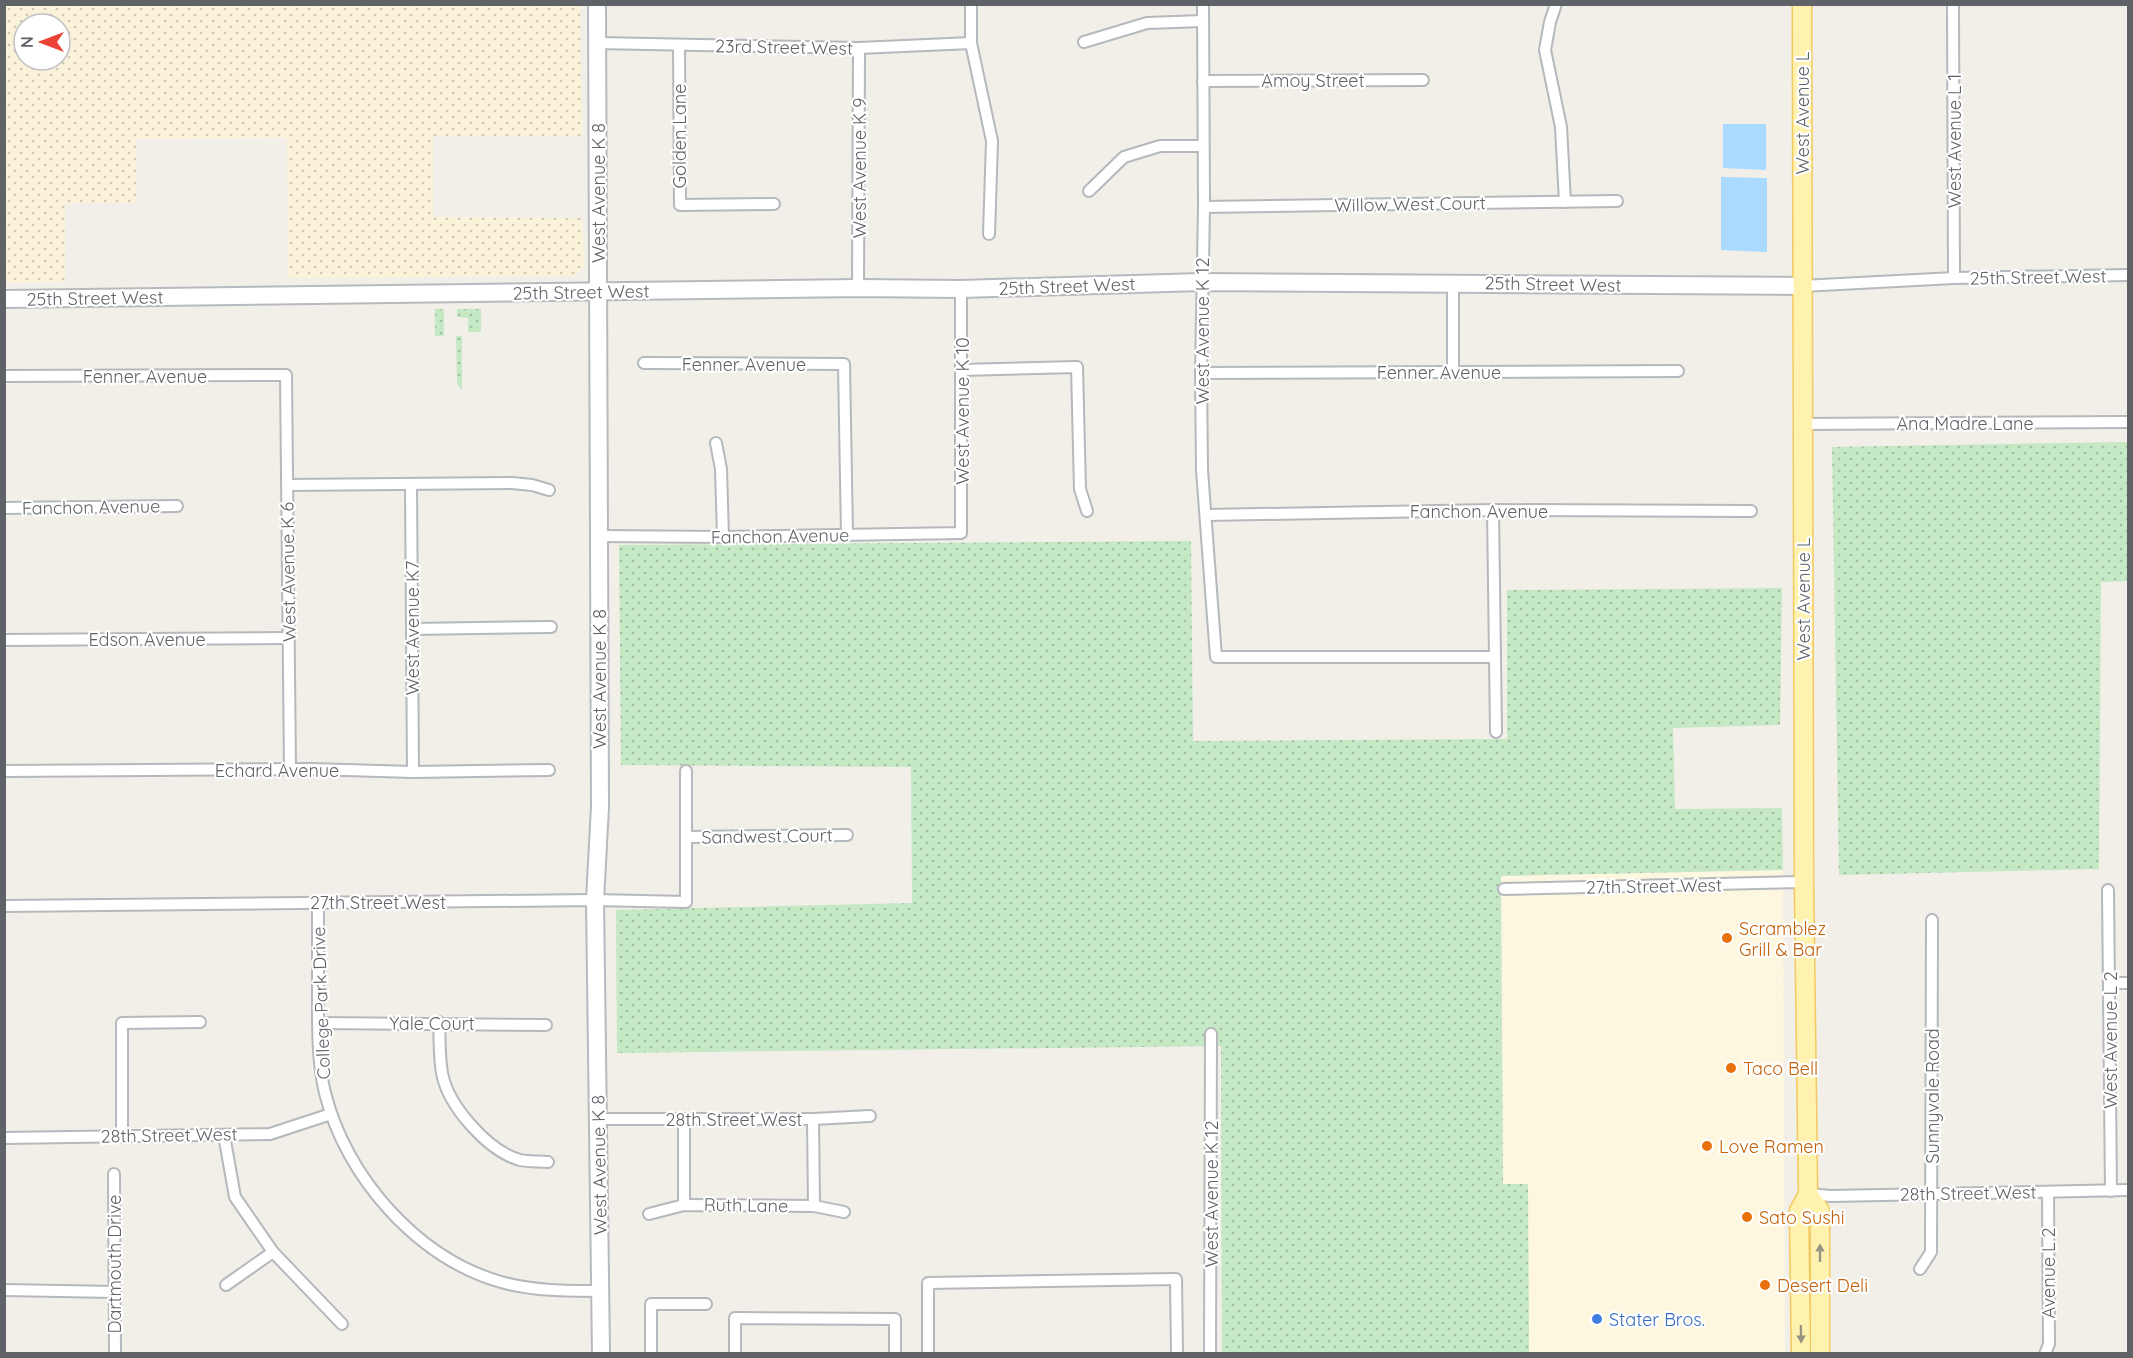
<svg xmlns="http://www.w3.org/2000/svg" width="2133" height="1358" viewBox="0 0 2133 1358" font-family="Quicksand,sans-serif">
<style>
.commercial{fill:#fef7e0}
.grass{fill:url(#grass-dots)}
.sand{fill:url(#sand-dots);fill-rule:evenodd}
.water{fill:#aadaff}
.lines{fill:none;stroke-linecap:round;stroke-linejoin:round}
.street-casing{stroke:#b5b8bc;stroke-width:14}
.secondary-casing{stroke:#b6babf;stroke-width:20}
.primary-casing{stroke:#f2c960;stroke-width:21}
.street{stroke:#fff;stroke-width:10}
.secondary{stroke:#fff;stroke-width:16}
.primary{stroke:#fff2af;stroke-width:18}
.oneway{fill:#979581}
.food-dot{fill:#e8710a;stroke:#fff;stroke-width:2}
.shop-dot{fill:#3f7fe0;stroke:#fff;stroke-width:2}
.labels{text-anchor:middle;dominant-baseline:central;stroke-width:4.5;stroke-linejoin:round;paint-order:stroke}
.street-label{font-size:18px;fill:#5f6368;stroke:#fff}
.food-label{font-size:18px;fill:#c56008;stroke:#fff;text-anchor:start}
.shop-label{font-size:18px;fill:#366cbe;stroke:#fff;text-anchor:start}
</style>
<defs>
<pattern id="grass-dots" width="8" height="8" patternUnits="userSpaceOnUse" patternTransform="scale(1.5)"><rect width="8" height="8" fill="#c5e8c5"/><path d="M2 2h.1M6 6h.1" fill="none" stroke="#a3c0a4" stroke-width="1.8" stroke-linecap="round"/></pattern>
<pattern id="sand-dots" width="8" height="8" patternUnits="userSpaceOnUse" patternTransform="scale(1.5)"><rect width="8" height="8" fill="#fbf3d9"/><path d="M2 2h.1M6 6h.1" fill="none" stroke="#cec8b4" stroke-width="1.8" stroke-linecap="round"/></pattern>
</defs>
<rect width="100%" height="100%" fill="#f1efe8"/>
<!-- commercial -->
<path class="commercial" d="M 1783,870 L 1785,1353 L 1529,1353 L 1528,1184 L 1503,1185 L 1501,876 Z"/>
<!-- grass -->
<g class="grass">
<rect x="435" y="309" width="9" height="27"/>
<path d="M 457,309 L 481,309 L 481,332 L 468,332 L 468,319 L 469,318 L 457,317 Z"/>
<path d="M 456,336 L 462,336 L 462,390 L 457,383 Z"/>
<path d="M 2128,442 L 2128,581 L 2101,582 L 2099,869 L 1839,875 L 1832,447 Z"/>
<path d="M 1191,541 L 1193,741 L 1507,739 L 1507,590 L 1782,588 L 1780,725 L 1673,728 L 1675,809 L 1782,808 L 1783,870 L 1501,876 L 1503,1184 L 1528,1184 L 1529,1353 L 1222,1353 L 1221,1046 L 617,1053 L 616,910 L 912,903 L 911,767 L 621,765 L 619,545 Z"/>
</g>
<!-- sand -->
<path class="sand" d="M 4,5 L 580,5 L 582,136 L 433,136 L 433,217 L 582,218 L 584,267 L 575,276 L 288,278 L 287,138 L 136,139 L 136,203 L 65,203 L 65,282 L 5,283 ZM 24,24 L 60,24 L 60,60 L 24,60 Z"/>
<!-- water -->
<g class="water">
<path d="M 1723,124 L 1766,124 L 1766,170 L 1723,168 Z"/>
<path d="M 1721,177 L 1767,178 L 1767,252 L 1721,250 Z"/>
</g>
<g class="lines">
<defs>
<g id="street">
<path d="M 971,4 L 971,43 L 992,141 L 989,234"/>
<path d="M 1203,4 L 1204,207 L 1201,373 L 1202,470 L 1216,657 L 1495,657"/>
<path d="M 1556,4 L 1550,22 L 1545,50 L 1561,127 L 1565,202"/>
<path d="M 1953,4 L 1954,278"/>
<path d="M 1084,42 L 1147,23 L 1203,21"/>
<path d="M 597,43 L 859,48 L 971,43"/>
<path d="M 679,45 L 680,205 L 774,204"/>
<path d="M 1203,81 L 1423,80"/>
<path d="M 1089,191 L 1124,157 L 1160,146 L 1203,146"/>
<path d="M 1204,207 L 1617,201"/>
<path d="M 1802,286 L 1954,278 L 2128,275"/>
<path d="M 858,288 L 859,48"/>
<path d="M 644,363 L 844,364 L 847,535"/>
<path d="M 962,370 L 1077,367 L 1080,489 L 1087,511"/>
<path d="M 1453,372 L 1453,283"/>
<path d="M 1201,373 L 1678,371"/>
<path d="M 4,376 L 286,375 L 290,769"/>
<path d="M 1802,424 L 2128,422"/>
<path d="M 716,443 L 721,469 L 723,537"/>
<path d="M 288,485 L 512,483 L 532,485 L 549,490"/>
<path d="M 411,485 L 413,772"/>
<path d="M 4,508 L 177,506"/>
<path d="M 1493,510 L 1496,732"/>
<path d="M 1207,515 L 1493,510 L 1751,511"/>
<path d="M 598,536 L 723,537 L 961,533 L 961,289"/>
<path d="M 412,629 L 551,627"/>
<path d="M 4,640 L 289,638"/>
<path d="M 4,771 L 311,769 L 413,772 L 549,770"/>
<path d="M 687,837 L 847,835"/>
<path d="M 1504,889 L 1804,882"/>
<path d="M 2108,890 L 2111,1191"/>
<path d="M 318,902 C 318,936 318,969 318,1003 C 318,1033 318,1064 325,1093 C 346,1177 417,1258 501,1282 C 533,1291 568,1291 601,1291"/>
<path d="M 4,906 L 595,900 L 686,902 L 686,771"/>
<path d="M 2110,983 L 2128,983"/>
<path d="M 439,1022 C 440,1039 439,1057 442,1073 C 448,1106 488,1151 520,1160 C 529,1162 539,1161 548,1162"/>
<path d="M 318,1023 L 546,1025"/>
<path d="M 598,1119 L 813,1119 L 870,1116"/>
<path d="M 813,1119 L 814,1206"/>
<path d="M 224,1135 L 235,1197 L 273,1252 L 342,1324"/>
<path d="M 122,1136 L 122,1023 L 200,1022"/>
<path d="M 4,1138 L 270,1134 L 331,1114"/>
<path d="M 114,1174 L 115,1354"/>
<path d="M 1808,1194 L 1831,1196 L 2128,1190"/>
<path d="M 684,1205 L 684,1120"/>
<path d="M 649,1214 L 684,1205 L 814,1206 L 844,1212"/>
<path d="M 1920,1269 L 1931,1252 L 1932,920"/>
<path d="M 226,1285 L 273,1252"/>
<path d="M 4,1290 L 115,1292"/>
<path d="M 651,1354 L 651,1304 L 706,1304"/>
<path d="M 735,1354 L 735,1318 L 895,1319 L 895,1354"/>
<path d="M 928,1354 L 928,1283 L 1176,1279 L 1177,1354"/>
<path d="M 1210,1354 L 1211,1034"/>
<path d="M 2045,1354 L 2049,1344 L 2048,1193"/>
</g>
<g id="secondary">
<path d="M 597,4 L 600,807 L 595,900 L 601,1354"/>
<path d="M 4,299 L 858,288 L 961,289 L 1201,282 L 1802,286"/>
</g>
<g id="primary">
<path d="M 1808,1194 L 1820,1211 L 1820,1354"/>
<path d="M 1801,1354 L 1799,1211 L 1808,1194 L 1804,882 L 1802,4"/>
</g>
</defs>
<!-- street casing -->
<use href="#street" class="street-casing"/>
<!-- secondary casing -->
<use href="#secondary" class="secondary-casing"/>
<!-- primary casing -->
<use href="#primary" class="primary-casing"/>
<!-- street -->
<use href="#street" class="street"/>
<!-- secondary -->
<use href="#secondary" class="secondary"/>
<!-- primary -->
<use href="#primary" class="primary"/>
</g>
<!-- one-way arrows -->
<defs><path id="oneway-solid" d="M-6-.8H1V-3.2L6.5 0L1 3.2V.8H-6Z" transform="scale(1.5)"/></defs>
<g class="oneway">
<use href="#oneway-solid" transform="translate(1820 1253) rotate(-90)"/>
<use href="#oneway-solid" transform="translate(1801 1334) rotate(89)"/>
</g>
<!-- markers -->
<g class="food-dot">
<circle cx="1727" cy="938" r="6"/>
<circle cx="1731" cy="1068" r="6"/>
<circle cx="1707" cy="1146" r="6"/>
<circle cx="1747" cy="1217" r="6"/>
<circle cx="1765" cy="1285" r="6"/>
</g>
<circle class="shop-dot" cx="1597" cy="1319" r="6"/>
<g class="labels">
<!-- street labels -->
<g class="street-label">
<text transform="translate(784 47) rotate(1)">23rd Street West</text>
<text x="1313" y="80">Amoy Street</text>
<text transform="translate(1802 113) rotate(-90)">West Avenue L</text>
<text transform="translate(679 136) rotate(-90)">Golden Lane</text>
<text transform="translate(1954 141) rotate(-90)">West Avenue L 1</text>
<text transform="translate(859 168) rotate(-90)">West Avenue K 9</text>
<text transform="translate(598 193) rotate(-90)">West Avenue K 8</text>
<text transform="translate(1410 204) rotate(-1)">Willow West Court</text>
<text transform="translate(2038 277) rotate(-1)">25th Street West</text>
<text transform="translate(1553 284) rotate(1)">25th Street West</text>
<text transform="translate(1067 286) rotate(-2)">25th Street West</text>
<text transform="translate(581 292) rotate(-1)">25th Street West</text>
<text transform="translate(95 298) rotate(-1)">25th Street West</text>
<text transform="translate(1202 331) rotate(-90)">West Avenue K 12</text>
<text x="744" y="364">Fenner Avenue</text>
<text x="1439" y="372">Fenner Avenue</text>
<text x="145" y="376">Fenner Avenue</text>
<text transform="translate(962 411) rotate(-90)">West Avenue K 10</text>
<text x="1965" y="423">Ana Madre Lane</text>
<text transform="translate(91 507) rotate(-1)">Fanchon Avenue</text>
<text x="1479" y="511">Fanchon Avenue</text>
<text transform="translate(780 536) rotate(-1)">Fanchon Avenue</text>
<text transform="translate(288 572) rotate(-91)">West Avenue K 6</text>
<text transform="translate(1803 599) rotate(-90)">West Avenue L</text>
<text transform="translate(412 628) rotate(-90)">West Avenue K7</text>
<text x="147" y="639">Edson Avenue</text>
<text transform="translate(599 679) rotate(-90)">West Avenue K 8</text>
<text x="277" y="770">Echard Avenue</text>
<text transform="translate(767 836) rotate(-1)">Sandwest Court</text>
<text transform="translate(1654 886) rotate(-1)">27th Street West</text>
<text x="378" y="902">27th Street West</text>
<text transform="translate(321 1003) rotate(-92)">College Park Drive</text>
<text x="432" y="1023">Yale Court</text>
<text transform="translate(2110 1040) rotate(-90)">West Avenue L 2</text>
<text transform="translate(1932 1096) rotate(-90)">Sunnyvale Road</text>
<text x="734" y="1119">28th Street West</text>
<text transform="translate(169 1135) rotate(-1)">28th Street West</text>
<text transform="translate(599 1165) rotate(-91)">West Avenue K 8</text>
<text transform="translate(1968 1193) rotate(-1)">28th Street West</text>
<text transform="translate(1211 1194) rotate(-90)">West Avenue K 12</text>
<text transform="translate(746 1205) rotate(1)">Ruth Lane</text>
<text transform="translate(114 1264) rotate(-90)">Dartmouth Drive</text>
<text transform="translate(2048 1273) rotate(-90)">Avenue L 2</text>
</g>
<!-- food labels -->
<g class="food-label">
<text x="1739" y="928">Scramblez<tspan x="1739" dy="21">Grill &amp; Bar</tspan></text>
<text x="1743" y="1068">Taco Bell</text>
<text x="1719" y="1146">Love Ramen</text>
<text x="1759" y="1217">Sato Sushi</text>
<text x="1777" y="1285">Desert Deli</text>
</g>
<!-- shop labels -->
<g class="shop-label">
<text x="1609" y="1319">Stater Bros.</text>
</g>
</g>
<!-- border -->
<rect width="2133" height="1358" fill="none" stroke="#5f6368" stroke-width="12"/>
<!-- north arrow -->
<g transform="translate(42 42) rotate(270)"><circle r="28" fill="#ffffff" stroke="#bfc1c3" stroke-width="1.5"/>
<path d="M0-4.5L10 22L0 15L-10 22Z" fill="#ea4335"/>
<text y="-9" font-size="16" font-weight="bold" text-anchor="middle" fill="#5f6368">N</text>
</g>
</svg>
